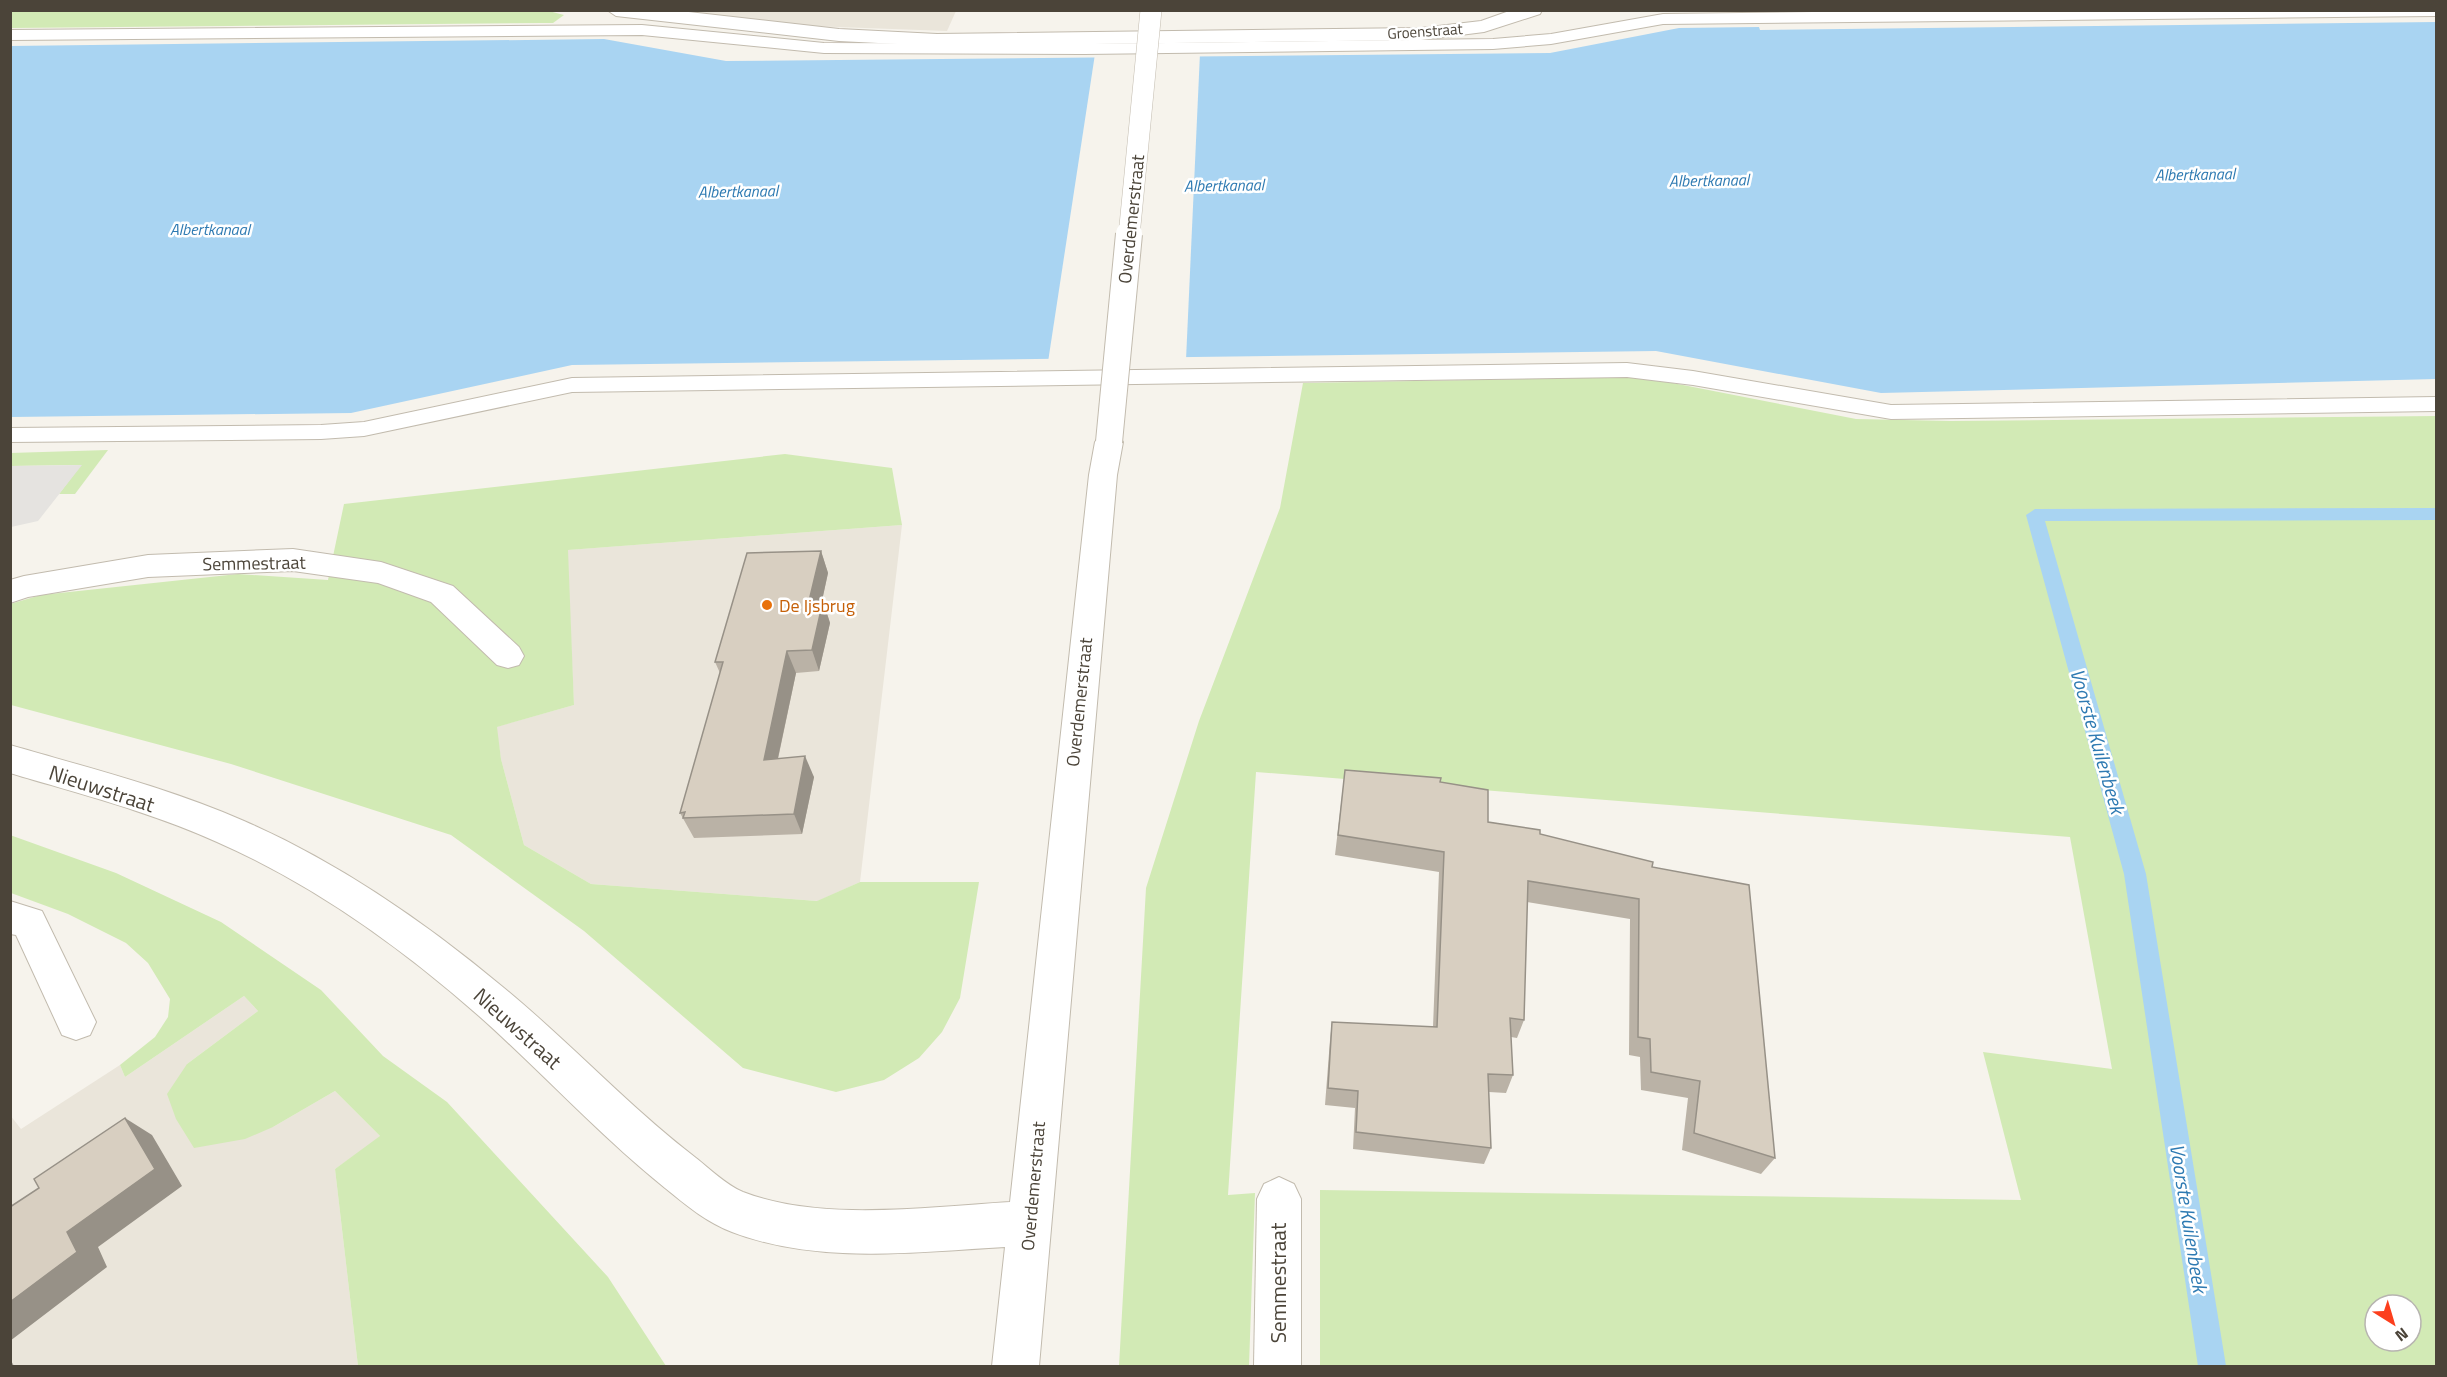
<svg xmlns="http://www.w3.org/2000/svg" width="2447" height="1377" viewBox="0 0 2447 1377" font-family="'Titillium Web',sans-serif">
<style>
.residential{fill:#eae5da}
.green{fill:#d2eab5;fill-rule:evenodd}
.parking{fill:#e5e3e0}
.water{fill:#a9d4f2}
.pier{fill:#f6f3ec}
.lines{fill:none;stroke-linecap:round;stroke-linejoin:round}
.stream{fill:#a9d4f2;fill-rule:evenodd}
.service-casing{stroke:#c2bbae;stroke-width:2}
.minor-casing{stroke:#c2bbae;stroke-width:2}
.service{fill:#fff;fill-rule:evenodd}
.minor{fill:#fff;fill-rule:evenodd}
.minor-bridge-far1-casing{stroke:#c2bbae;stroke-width:22;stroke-linecap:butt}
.minor-bridge-casing{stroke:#c2bbae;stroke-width:28;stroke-linecap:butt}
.minor-bridge-far1{stroke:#fff;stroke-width:21}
.minor-bridge{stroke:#fff;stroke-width:26}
.wall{fill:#bab2a6}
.shaded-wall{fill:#979187}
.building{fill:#d8cfc1;stroke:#979187;stroke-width:1.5}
.food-dot{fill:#e8710a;stroke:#fff;stroke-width:2}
.labels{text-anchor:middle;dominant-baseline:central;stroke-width:5;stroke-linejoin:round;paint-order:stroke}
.far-street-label{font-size:15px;fill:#4b4439;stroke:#fff}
.far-water-label{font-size:16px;font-style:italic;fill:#2e7ab2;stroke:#fff}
.street-label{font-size:18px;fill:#4b4439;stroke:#fff}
.food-label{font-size:18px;fill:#c56008;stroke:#fff;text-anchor:start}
.water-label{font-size:20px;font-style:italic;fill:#2e7ab2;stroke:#fff}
.near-street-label{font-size:21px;fill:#4b4439;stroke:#fff}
</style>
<rect width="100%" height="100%" fill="#f6f3ec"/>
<!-- residential -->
<g class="residential">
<path d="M 678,11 L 956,11 L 947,31 L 810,26 Z"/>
<path d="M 902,525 L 860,882 L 818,901 L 591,884 L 524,845 L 501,759 L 496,727 L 574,705 L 567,550 Z"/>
<path d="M 244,996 L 258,1011 L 187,1064 L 273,1127 L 335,1091 L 381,1137 L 335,1169 L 358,1366 L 11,1366 L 10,1115 L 21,1129 L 120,1065 L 125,1077 Z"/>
</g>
<!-- green -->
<g class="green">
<path d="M 545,10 L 564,15 L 553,23 L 542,23 L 10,28 L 11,10 Z"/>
<path d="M 1642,377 L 1856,419 L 1951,421 L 2436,416 L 2436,1366 L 1320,1366 L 1320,1190 L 2021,1200 L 1983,1052 L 2112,1069 L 2070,837 L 1256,772 L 1228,1195 L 1255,1193 L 1249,1366 L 1119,1366 L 1146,888 L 1199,721 L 1280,508 L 1303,383 ZM 2375,1305 L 2411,1305 L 2411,1341 L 2375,1341 Z"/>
<path d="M 108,450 L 75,494 L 59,494 L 81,465 L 11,466 L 10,453 Z"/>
<path d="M 785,454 L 892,468 L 902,525 L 568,550 L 574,705 L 497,727 L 501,759 L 524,845 L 591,884 L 817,901 L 860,882 L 979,882 L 960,998 L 942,1032 L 919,1058 L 884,1080 L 836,1092 L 743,1068 L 584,931 L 451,835 L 231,764 L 11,705 L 10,604 L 41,595 L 238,574 L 328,580 L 344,504 Z"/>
<path d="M 10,835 L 116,873 L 221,922 L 321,990 L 383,1056 L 447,1102 L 608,1277 L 666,1366 L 358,1366 L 335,1169 L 380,1136 L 335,1091 L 273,1127 L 245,1139 L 194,1148 L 176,1119 L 167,1094 L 187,1064 L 258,1011 L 244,996 L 125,1077 L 120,1065 L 155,1037 L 168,1017 L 170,999 L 148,963 L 126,943 L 68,914 L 11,893 Z"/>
</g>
<!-- parking -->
<path class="parking" d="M 82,465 L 38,521 L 11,527 L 11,466 Z"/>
<!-- water -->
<path class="water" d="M 2436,22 L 2436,379 L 1881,393 L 1656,351 L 572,365 L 351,413 L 11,417 L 10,46 L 604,39 L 726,61 L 1550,53 L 1679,28 L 1759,27 L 1760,30 Z"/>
<!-- pier -->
<path class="pier" d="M 1200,53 L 1186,360 L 1048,362 L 1095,54 Z"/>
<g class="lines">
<!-- stream -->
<path class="stream" d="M 2436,508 L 2436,520 L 2045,521 L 2146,874 L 2226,1366 L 2198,1366 L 2124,874 L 2026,515 L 2035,509 Z"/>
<defs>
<g id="service">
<path d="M 1955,10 L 2436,10 L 2436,16 L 1663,24 L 1551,44 L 1493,49 L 1084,54 L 824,53 L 642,35 L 10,40 L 10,30 L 642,25 L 824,43 L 1084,44 L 1493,39 L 1551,34 L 1663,14 Z"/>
<path d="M 1627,363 L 1693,371 L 1891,405 L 2436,397 L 2436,411 L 1891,419 L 1693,385 L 1627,377 L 572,392 L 364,436 L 321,439 L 10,442 L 10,428 L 321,425 L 364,422 L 572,378 Z"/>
</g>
<g id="minor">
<path d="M 607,10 L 671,10 L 839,29 L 937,34 L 1421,28 L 1481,21 L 1512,10 L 1542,10 L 1540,14 L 1484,32 L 1421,40 L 937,46 L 839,41 L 616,16 Z"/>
<path d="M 1109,433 L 1119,436 L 1123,442 L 1117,475 L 1039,1366 L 992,1366 L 1005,1247 C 915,1252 818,1265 732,1232 C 706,1222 686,1205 665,1188 C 599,1135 542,1072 479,1016 C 402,948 313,884 217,842 C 151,812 80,794 10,773 L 10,745 C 89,768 169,788 244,821 C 338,862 425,922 504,988 C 570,1042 628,1106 696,1158 C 710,1169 726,1185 743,1192 C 821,1222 927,1207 1010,1202 L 1089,475 L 1095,442 L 1099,436 Z"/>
<path d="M 293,549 L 381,562 L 453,586 L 519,647 L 524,656 L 519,665 L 508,668 L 497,665 L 431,602 L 378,583 L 293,571 L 148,577 L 28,597 L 10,603 L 10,580 L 24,576 L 148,555 Z"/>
<path d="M 10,901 L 42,911 L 96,1022 L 90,1035 L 76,1040 L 62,1035 L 16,935 L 10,934 Z"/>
<path d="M 1279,1177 L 1294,1184 L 1301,1199 L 1301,1366 L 1254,1366 L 1257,1199 L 1264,1184 Z"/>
</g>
</defs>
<!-- service casing -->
<use href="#service" class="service-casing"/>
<!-- minor casing -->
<use href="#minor" class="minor-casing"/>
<!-- service -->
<use href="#service" class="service"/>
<!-- minor -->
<use href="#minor" class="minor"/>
<defs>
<path id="minor-bridge-far1" d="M 1129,236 L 1151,10"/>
<path id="minor-bridge" d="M 1109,442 L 1129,234"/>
</defs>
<!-- minor-bridge-far1 casing -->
<use href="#minor-bridge-far1" class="minor-bridge-far1-casing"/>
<!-- minor-bridge casing -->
<use href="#minor-bridge" class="minor-bridge-casing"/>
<!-- minor-bridge-far1 -->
<use href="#minor-bridge-far1" class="minor-bridge-far1"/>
<!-- minor-bridge -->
<use href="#minor-bridge" class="minor-bridge"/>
</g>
<!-- wall -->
<g class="wall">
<path d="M 821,551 L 828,573 L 822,601 L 823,601 L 830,623 L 819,671 L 796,673 L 778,759 L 814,777 L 802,834 L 694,838 L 680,813 L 720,673 L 715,662 Z"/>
<path d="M 1345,770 L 1440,782 L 1488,822 L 1540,834 L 1652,867 L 1775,1158 L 1761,1174 L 1682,1150 L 1688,1098 L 1641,1090 L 1640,1057 L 1629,1055 L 1630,919 L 1527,902 L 1524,1020 L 1517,1038 L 1511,1037 L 1513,1075 L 1506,1093 L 1489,1092 L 1491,1148 L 1484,1164 L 1353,1149 L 1355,1108 L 1325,1105 L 1330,1040 L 1332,1022 L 1433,1027 L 1439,872 L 1335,855 Z"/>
</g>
<!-- shaded-wall -->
<g class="shaded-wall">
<path d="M 821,551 L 828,573 L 817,623 L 809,601 Z"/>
<path d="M 823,601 L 830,623 L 819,671 L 812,650 Z"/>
<path d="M 787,651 L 796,673 L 773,781 L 764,760 Z"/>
<path d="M 805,756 L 814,777 L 802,834 L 794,814 Z"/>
<path d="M 125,1118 L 152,1135 L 182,1186 L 98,1247 L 107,1267 L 10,1341 L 10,1302 L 67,1232 Z"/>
<path d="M 10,1359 L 14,1366 L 10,1366 Z"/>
</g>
<!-- building -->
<g class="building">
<path d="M 821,551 L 809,601 L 823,601 L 812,650 L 787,651 L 764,760 L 805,756 L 794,814 L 683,818 L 685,812 L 680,813 L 723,662 L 715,662 L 747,553 Z"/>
<path d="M 1345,770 L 1441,778 L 1440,782 L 1488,790 L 1488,822 L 1540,830 L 1540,834 L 1653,862 L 1652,867 L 1749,885 L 1775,1158 L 1694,1133 L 1700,1081 L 1651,1072 L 1650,1039 L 1638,1037 L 1639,899 L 1528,881 L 1524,1020 L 1510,1018 L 1513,1075 L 1488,1074 L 1491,1148 L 1356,1132 L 1358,1091 L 1328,1088 L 1332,1022 L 1437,1027 L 1444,852 L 1338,835 Z"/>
<path d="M 125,1118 L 155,1169 L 67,1232 L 77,1252 L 10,1302 L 10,1207 L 39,1188 L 34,1179 Z"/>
</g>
<!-- markers -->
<circle class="food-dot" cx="767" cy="605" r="6"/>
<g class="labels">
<!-- far-street labels -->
<g class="far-street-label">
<text transform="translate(1425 31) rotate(-4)">Groenstraat</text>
</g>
<!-- far-water labels -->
<g class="far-water-label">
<text transform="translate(2195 174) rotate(-1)">Albertkanaal</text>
<text transform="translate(1709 180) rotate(-1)">Albertkanaal</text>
<text transform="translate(1224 185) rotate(-1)">Albertkanaal</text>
<text transform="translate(738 191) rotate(-1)">Albertkanaal</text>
<text x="210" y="229">Albertkanaal</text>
</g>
<!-- street labels -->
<g class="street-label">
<text transform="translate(1131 219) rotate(-84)">Overdemerstraat</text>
<text transform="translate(254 563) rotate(-1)">Semmestraat</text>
<text transform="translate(1079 702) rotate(-84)">Overdemerstraat</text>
<text transform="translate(1033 1186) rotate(-85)">Overdemerstraat</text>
</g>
<!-- food labels -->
<g class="food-label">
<text x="779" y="605">De Ijsbrug</text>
</g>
<!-- water labels -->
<g class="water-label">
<text transform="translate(2098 741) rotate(74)">Voorste Kuilenbeek</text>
<text transform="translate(2189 1218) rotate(81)">Voorste Kuilenbeek</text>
</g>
<!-- near-street labels -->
<g class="near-street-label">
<text transform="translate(102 788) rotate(18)">Nieuwstraat</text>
<text transform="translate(518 1028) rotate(42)">Nieuwstraat</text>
<text transform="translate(1278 1283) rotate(-90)">Semmestraat</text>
</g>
</g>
<!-- border -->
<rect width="2447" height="1377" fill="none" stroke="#4b4439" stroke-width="24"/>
<!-- north arrow -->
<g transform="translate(2393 1323) rotate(143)"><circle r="28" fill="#ffffff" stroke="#b7b4b0" stroke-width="1.5"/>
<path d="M0-4.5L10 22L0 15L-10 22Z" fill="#fc3f1d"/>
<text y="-9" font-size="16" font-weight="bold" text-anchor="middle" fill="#4b4439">N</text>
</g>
</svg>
